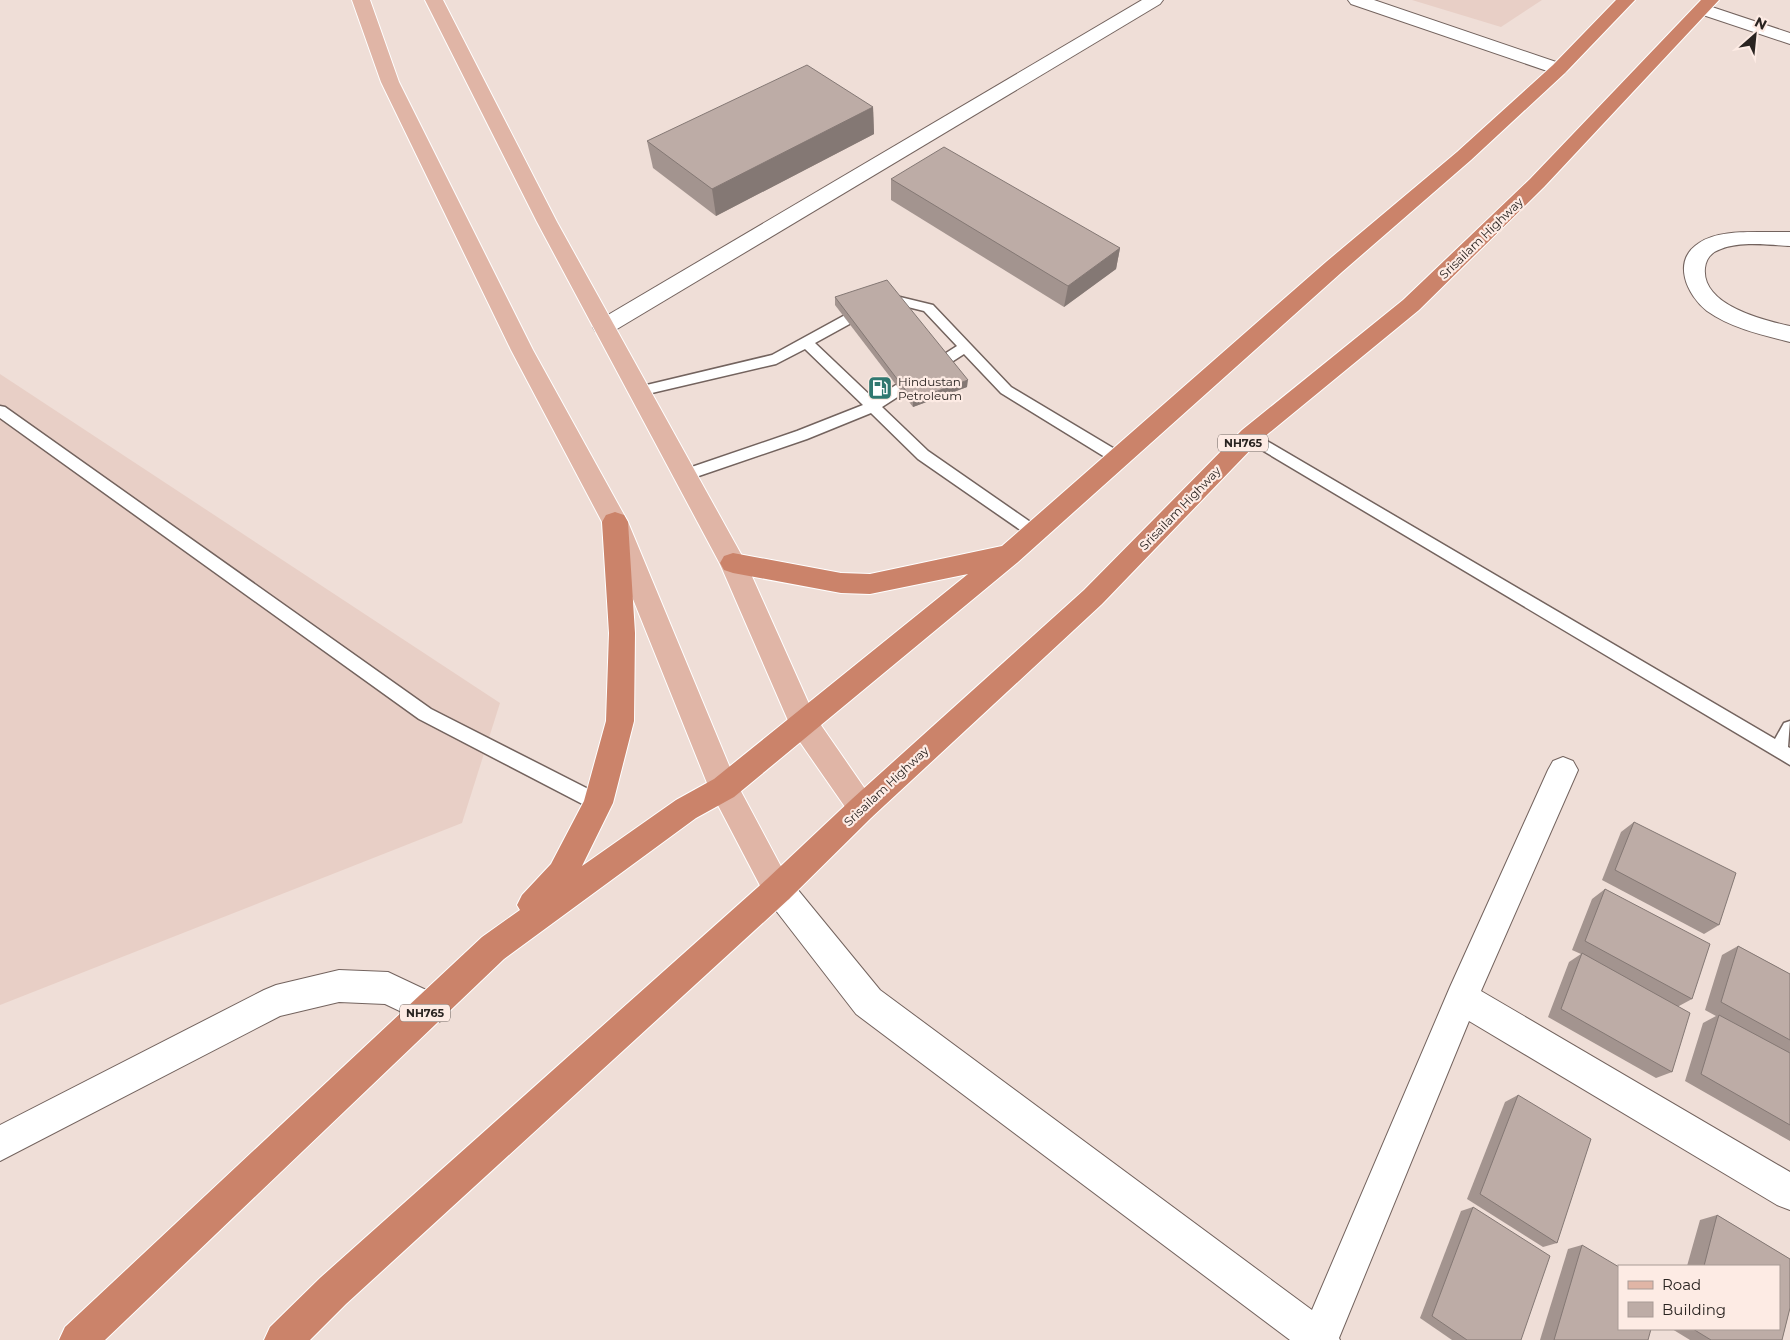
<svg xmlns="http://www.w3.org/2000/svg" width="1790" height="1340" viewBox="0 0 1790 1340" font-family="Montserrat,sans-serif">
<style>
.built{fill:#e8cfc6}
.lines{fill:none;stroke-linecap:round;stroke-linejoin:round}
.lane-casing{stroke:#73635e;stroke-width:3}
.street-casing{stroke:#73635e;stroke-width:2}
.primary-casing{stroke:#fff;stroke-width:2}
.highway-casing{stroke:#fff;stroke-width:2}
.lane{fill:#fff;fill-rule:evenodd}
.street{fill:#fff;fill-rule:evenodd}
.primary{fill:#e0b5a6;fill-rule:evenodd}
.highway{fill:#cb836a;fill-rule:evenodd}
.wall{fill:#a3948f}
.shaded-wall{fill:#847874}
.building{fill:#bdaca6;stroke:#847874}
.labels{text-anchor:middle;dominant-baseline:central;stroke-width:4.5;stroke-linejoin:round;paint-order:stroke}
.shield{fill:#fdebe4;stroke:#69605c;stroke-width:1}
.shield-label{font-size:11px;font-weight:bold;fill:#2a2421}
.street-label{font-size:12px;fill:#2a2421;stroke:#fdebe4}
.poi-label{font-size:12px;fill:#2a2421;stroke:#fdebe4;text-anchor:start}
</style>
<rect width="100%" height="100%" fill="#efded7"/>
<!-- built -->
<g class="built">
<path d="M 1412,0 L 1542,0 L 1501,27 Z"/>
<path d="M 0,374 L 500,703 L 462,823 L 0,1005 Z"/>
</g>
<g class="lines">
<defs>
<g id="lane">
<path d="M 900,297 L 933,305 L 1011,387 L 1123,454 L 1125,458 L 1123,462 L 1118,463 L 1113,462 L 1001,393 L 964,354 L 882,407 L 928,451 L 1039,528 L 1041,532 L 1039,536 L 1034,538 L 1029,536 L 918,459 L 871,413 L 807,439 L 690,479 L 685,480 L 680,479 L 678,475 L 680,471 L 797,431 L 863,405 L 805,349 L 776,364 L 639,396 L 634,394 L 632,391 L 634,388 L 772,355 L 867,303 ZM 900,305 L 924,311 L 957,346 L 874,399 L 815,343 L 875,310 Z"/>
<path d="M 0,406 L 5,407 L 431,709 L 604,797 L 607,803 L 604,809 L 598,811 L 592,809 L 419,719 L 0,418 Z"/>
<path d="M 1250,431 L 1775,739 L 1784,723 L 1790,721 L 1788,747 L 1790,748 L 1790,765 L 1245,440 L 1243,436 L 1245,432 Z"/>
</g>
<g id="street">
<path d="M 1142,0 L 1163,0 L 1160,4 L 612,332 L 604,334 L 596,332 L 593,327 L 596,322 Z"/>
<path d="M 1348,0 L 1374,0 L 1565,65 L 1568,69 L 1565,73 L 1559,74 L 1553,73 L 1351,4 Z"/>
<path d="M 1703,4 L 1790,33 L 1790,44 L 1697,13 L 1694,9 L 1697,5 Z"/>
<path d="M 1759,232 L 1790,232 L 1790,246 C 1769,245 1741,241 1721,249 C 1712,252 1706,258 1705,268 C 1701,305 1763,320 1790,326 L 1790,342 C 1762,335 1731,328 1707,311 C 1687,295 1671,261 1699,243 C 1715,232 1739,232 1759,232 Z"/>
<path d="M 1563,757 L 1573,761 L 1578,770 L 1481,991 L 1790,1172 L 1790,1210 L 1777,1205 L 1469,1021 L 1339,1338 L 1340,1340 L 1290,1340 L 856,1014 L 767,899 L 763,889 L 767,879 L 778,874 L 789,879 L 880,990 L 1312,1310 L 1450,987 L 1548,770 L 1553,761 Z"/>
<path d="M 339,970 L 388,972 L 441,997 L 445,1009 L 441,1021 L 429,1025 L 385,1004 L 339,1002 L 280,1016 L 0,1161 L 0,1125 L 264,990 L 276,985 Z"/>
</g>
<g id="primary">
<path d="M 352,0 L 370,0 L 399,82 L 533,350 L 628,522 L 736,782 L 793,889 L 789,899 L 778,904 L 767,899 L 709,788 L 602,522 L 511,350 L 381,82 Z"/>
<path d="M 425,0 L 443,0 L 557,222 L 746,563 L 814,715 L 872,799 L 877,808 L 872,817 L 862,821 L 852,817 L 793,732 L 720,564 L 537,222 Z"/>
</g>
<g id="highway">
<path d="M 1616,0 L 1635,0 L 1565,73 L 1471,160 L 1342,272 L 1018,562 L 734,797 L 696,818 L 504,959 L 105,1340 L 59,1340 L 65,1327 L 482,937 L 520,910 L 517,905 L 522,895 L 551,864 L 584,801 L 606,721 L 609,633 L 602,522 L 606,515 L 615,512 L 624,515 L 628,522 L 635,633 L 634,721 L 613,803 L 582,866 L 676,800 L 714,779 L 968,574 L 870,594 L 841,593 L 733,573 L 724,570 L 720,563 L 724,556 L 733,553 L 841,573 L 870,574 L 1002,546 L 1326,262 L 1457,152 L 1553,65 Z"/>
<path d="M 1701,0 L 1719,0 L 1544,187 L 1419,310 L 1258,442 L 1102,604 L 872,817 L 789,899 L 346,1304 L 310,1340 L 264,1340 L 270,1327 L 320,1278 L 767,879 L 852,799 L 1084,590 L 1242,430 L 1403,300 L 1530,179 Z"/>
</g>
</defs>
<!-- lane casing -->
<use href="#lane" class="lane-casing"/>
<!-- street casing -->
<use href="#street" class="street-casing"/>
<!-- primary casing -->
<use href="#primary" class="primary-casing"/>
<!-- highway casing -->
<use href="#highway" class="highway-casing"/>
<!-- lane -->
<use href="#lane" class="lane"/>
<!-- street -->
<use href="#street" class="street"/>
<!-- primary -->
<use href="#primary" class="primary"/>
<!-- highway -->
<use href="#highway" class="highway"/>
</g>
<!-- wall -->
<g class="wall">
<path d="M 873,107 L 874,134 L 716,216 L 653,168 L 647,141 Z"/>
<path d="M 891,179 L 1120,248 L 1116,269 L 1064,307 L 891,200 Z"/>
<path d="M 835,297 L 967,387 L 913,407 L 835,305 Z"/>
<path d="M 1634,822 L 1719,925 L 1704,934 L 1602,880 L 1621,832 Z"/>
<path d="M 1605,889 L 1692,999 L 1679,1006 L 1672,1072 L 1656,1078 L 1548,1017 L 1569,962 L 1581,954 L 1572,950 L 1592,899 Z"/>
<path d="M 1738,946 L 1790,974 L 1790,1141 L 1685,1081 L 1703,1023 L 1716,1016 L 1705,1010 L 1722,955 Z"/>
<path d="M 1518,1095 L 1557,1243 L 1543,1247 L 1467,1199 L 1505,1102 Z"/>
<path d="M 1473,1207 L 1521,1340 L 1452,1340 L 1420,1318 L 1461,1211 Z"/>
<path d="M 1717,1215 L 1790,1259 L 1790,1308 L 1782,1340 L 1690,1340 L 1672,1329 L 1779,1329 L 1779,1266 L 1687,1266 L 1700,1220 Z"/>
<path d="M 1582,1245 L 1648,1340 L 1540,1340 L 1568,1249 Z"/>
</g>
<!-- shaded-wall -->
<g class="shaded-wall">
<path d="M 873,107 L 874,134 L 716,216 L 712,189 Z"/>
<path d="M 1120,248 L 1116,269 L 1064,307 L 1068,286 Z"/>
<path d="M 968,380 L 967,387 L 913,407 L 913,400 Z"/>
</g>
<!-- building -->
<g class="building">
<path d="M 807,65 L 873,107 L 712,189 L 647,141 Z"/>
<path d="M 944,147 L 1120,248 L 1068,286 L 891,179 Z"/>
<path d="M 887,280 L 968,380 L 913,400 L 835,297 Z"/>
<path d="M 1634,822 L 1736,873 L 1719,925 L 1615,870 Z"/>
<path d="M 1605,889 L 1710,944 L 1692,999 L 1585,941 Z"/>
<path d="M 1738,946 L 1790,974 L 1790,1040 L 1721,1002 Z"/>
<path d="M 1582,953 L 1690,1013 L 1672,1072 L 1561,1009 Z"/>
<path d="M 1719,1015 L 1790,1053 L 1790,1125 L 1701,1074 Z"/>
<path d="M 1518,1095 L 1591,1139 L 1557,1243 L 1480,1194 Z"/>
<path d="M 1473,1207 L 1550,1256 L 1521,1340 L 1467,1340 L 1432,1316 Z"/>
<path d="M 1717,1215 L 1790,1259 L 1790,1308 L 1782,1340 L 1711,1340 L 1693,1329 L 1779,1329 L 1779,1266 L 1704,1266 Z"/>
<path d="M 1582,1245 L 1619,1267 L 1619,1329 L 1651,1329 L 1648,1340 L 1554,1340 Z"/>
</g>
<!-- icons -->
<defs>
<symbol id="fuel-square" viewBox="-11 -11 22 22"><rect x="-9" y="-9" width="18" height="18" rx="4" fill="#307870" stroke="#fdebe4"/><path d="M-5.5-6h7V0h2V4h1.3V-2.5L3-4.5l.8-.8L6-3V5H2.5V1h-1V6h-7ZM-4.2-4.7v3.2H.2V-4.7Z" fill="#fff"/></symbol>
</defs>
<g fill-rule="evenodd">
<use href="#fuel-square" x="866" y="374" width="28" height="28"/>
</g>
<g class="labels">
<!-- shield labels -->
<g class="shield">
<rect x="1218" y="434.5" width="50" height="17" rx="4"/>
<rect x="400" y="1004.5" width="50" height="17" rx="4"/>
</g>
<g class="shield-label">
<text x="1243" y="443">NH765</text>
<text x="425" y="1013">NH765</text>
</g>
<!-- street labels -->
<g class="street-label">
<text transform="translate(1481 238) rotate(-44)">Srisailam Highway</text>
<text transform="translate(1180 508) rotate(-46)">Srisailam Highway</text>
<text transform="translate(886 786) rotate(-43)">Srisailam Highway</text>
</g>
<!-- poi labels -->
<g class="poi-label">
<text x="898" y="381">Hindustan<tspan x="898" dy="14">Petroleum</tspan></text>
</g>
</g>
<!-- legend -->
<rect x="1618" y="1265" width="162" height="65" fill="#fdebe4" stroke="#a99b96"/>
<rect x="1628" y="1281" width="25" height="8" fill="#e0b5a6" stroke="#a99b96"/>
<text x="1662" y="1290" font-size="15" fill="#2a2421">Road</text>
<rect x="1628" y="1302" width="25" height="15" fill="#bdaca6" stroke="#a99b96"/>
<text x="1662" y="1315" font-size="15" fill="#2a2421">Building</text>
<!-- north arrow -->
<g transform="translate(1755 35) rotate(27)" stroke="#fdebe4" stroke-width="4" paint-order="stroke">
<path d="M0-4L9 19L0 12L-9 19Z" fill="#2a2421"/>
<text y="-8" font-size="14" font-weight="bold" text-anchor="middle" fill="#2a2421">N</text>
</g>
</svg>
